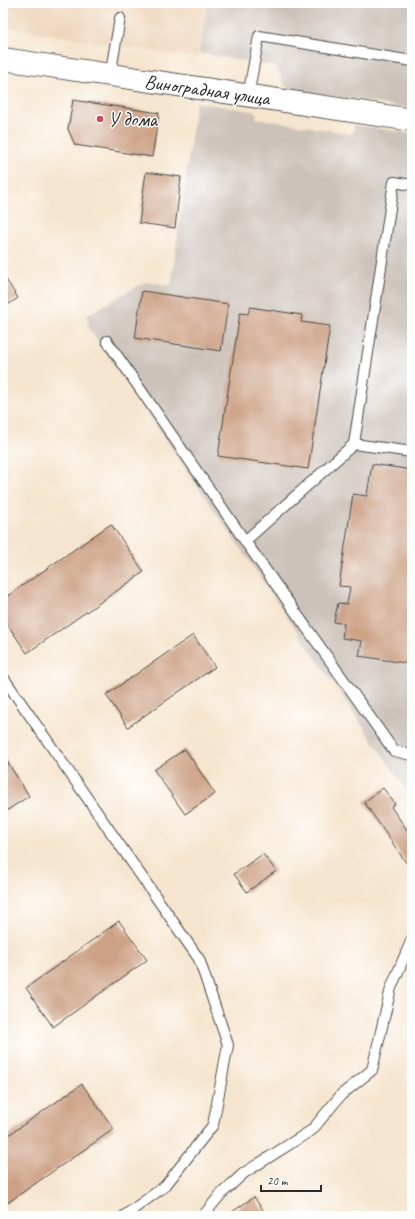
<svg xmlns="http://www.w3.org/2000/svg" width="415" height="1219" viewBox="0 0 415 1219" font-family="Caveat,sans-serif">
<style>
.built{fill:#eed6bb}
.industrial{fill:#ccc2b9}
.building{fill:#cca185}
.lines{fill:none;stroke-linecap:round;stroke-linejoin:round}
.service-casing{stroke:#494743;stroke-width:12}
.tertiary-casing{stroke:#494743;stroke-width:24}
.service{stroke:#fff;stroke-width:10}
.tertiary{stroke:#fff;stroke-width:22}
.poi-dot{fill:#d1495b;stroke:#fff;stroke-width:1.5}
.labels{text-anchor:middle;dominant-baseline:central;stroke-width:3;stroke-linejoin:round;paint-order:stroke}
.street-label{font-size:20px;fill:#2b2b2b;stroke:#fff}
.poi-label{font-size:20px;fill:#2b2b2b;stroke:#fff;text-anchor:start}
</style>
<rect width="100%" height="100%" fill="#fff"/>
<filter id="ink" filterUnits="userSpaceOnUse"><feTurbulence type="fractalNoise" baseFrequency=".025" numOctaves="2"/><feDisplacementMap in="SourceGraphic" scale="8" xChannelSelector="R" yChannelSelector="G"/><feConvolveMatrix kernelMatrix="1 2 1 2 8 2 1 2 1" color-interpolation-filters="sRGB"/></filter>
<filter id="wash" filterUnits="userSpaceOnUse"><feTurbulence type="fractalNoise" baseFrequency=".012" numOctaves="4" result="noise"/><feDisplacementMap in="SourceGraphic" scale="16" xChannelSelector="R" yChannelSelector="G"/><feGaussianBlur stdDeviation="0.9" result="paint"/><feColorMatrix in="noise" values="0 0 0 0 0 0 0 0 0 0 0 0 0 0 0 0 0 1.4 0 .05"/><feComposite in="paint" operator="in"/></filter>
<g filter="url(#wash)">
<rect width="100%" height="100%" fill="#f6e5ce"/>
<!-- built -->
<path class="built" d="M 3,3 L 208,3 L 198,58 L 3,27 Z"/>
<!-- industrial -->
<g class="industrial">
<path d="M 208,3 L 412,3 L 412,109 L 287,89 L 275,66 L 199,53 Z"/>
<path d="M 196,102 L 257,112 L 256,118 L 352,134 L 355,125 L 412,134 L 412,798 L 89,328 L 87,315 L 145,282 L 171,285 Z"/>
</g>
<g id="blocks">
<!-- building -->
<g class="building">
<path d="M 73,100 L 159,113 L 152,157 L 75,145 L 68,129 Z"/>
<path d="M 146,172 L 181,177 L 175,228 L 139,223 Z"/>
<path d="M 3,275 L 18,298 L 3,308 Z"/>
<path d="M 142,291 L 228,304 L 221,351 L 135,338 Z"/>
<path d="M 250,307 L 302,315 L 301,322 L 330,326 L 308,469 L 218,456 L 240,313 L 248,314 Z"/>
<path d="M 372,464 L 412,470 L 412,664 L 359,656 L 362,641 L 342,638 L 344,624 L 334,622 L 338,603 L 347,604 L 350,587 L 339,586 L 353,494 L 367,496 Z"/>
<path d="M 111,524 L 144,572 L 27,653 L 3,618 L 3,599 Z"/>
<path d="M 193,635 L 215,667 L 128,727 L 106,695 Z"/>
<path d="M 185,749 L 215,794 L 185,814 L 154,770 Z"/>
<path d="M 3,755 L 29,796 L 3,813 Z"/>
<path d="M 383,788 L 395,804 L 391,807 L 412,837 L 412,871 L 364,802 Z"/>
<path d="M 263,854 L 276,871 L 247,892 L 234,874 Z"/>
<path d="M 119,921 L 147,960 L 53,1027 L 26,988 Z"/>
<path d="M 82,1084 L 114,1129 L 3,1206 L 3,1139 Z"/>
<path d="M 411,1164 L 412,1164 L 412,1181 L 409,1180 Z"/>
<path d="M 254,1197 L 267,1216 L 226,1216 Z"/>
</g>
</g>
</g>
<g filter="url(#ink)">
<use href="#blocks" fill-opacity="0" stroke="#494743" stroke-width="1"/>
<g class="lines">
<defs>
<g id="service">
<path d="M 110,76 L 120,18"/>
<path d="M 248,96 L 259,36 L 412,61"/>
<path d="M 412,185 L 394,182 L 354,444 L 412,452"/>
<path d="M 107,341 L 245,541 L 394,751 L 412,755"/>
<path d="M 245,541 L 354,444"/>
<path d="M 3,677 L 199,959 L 228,1045 L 213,1125 L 165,1186 L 124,1216"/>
<path d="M 203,1216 L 221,1194 L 244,1173 L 312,1130 L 341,1095 L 372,1070 L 391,988 L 412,939"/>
</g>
<path id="tertiary" d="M 3,59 L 412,120"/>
</defs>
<!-- service casing -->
<use href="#service" class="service-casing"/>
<!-- tertiary casing -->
<use href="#tertiary" class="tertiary-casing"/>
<!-- service -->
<use href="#service" class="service"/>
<!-- tertiary -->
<use href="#tertiary" class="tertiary"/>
</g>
</g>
<!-- markers -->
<circle class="poi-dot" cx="100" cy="119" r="4"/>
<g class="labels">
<!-- street labels -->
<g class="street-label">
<text transform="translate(207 90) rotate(8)">Виноградная улица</text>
</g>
<!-- poi labels -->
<g class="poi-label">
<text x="108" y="119">У дома</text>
</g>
</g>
<!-- margin -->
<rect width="415" height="1219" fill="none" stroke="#fff" stroke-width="16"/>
<!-- scale -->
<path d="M261 1185v6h60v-6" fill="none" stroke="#2b2b2b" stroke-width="2"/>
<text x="267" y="1185" font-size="12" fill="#2b2b2b" stroke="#ffffff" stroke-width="3" paint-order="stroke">20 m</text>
</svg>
